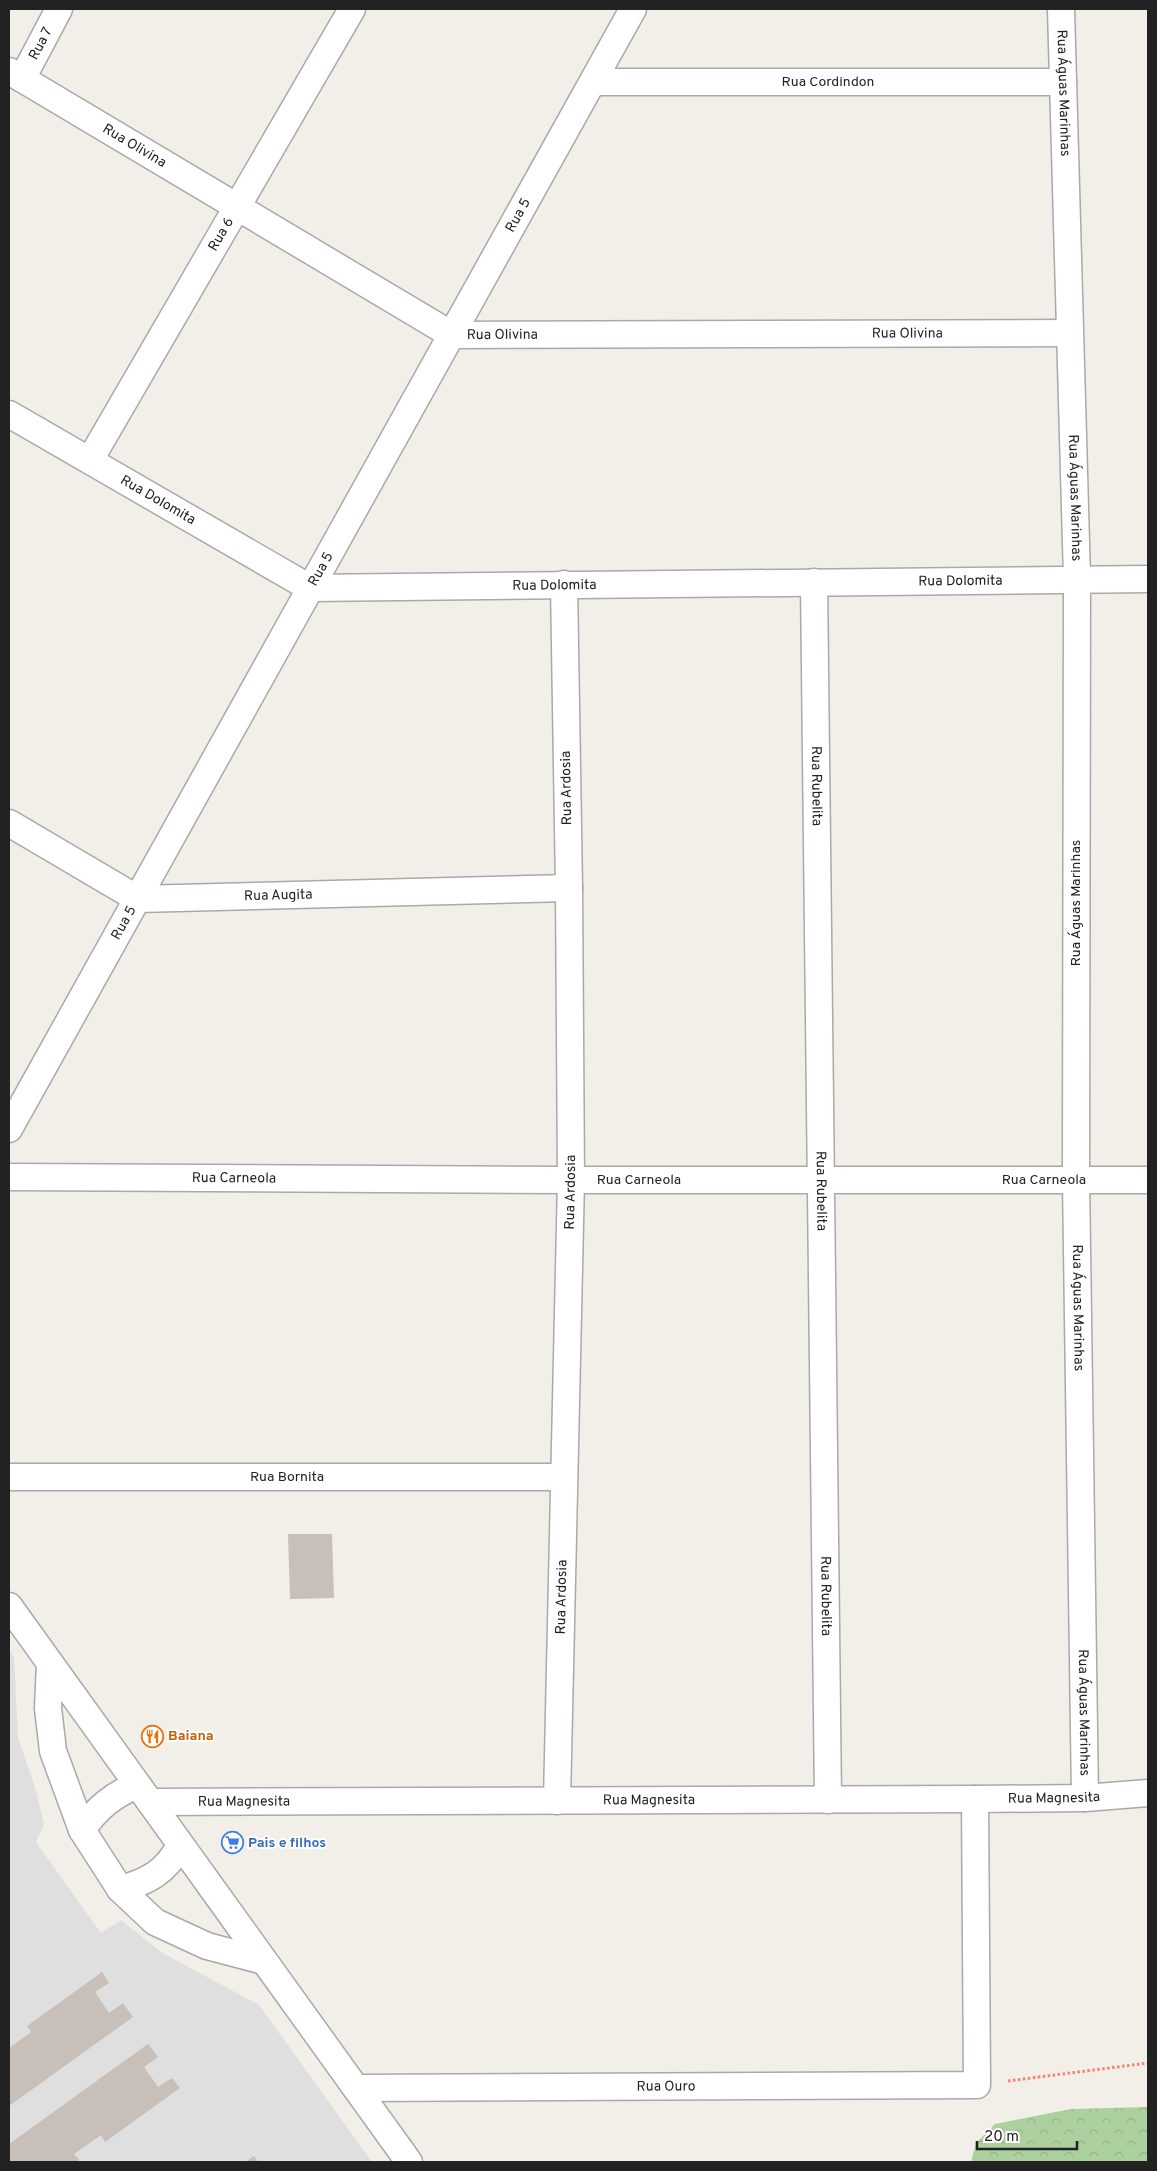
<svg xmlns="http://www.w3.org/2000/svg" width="1157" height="2171" viewBox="0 0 1157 2171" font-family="Overpass,sans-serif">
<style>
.residential{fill:#e0dfdf}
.forest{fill:url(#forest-crowns)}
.building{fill:#c7bfb8}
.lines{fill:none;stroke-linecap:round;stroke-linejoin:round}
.minor-casing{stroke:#a9a9a9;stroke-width:29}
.path{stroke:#fa8072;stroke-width:3;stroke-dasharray:2.5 2.5;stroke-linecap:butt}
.minor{stroke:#fff;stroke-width:26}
.labels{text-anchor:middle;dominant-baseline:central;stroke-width:4;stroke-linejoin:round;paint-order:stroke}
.street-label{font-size:14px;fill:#222;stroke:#fff}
.food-label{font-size:14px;font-weight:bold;fill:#c56008;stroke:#fff;text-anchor:start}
.shop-label{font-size:14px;font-weight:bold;fill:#366cbe;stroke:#fff;text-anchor:start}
</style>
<defs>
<pattern id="forest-crowns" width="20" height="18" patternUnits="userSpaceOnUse" patternTransform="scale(1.25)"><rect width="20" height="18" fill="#add19e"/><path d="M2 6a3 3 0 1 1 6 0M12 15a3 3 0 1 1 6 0" fill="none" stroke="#95b388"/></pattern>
</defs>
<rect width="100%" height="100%" fill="#f2efe9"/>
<!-- residential -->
<path class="residential" d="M 9,1650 L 14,1657 L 18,1737 L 35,1787 L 44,1824 L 36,1842 L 101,1933 L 121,1920 L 161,1952 L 259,2005 L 372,2162 L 9,2162 Z"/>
<!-- forest -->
<path class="forest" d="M 1148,2107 L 1148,2162 L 971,2162 L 976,2143 L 995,2124 L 1071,2109 Z"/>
<!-- building -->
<g class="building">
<path d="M 288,1534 L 332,1534 L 334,1598 L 290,1599 Z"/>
<path d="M 102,1972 L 109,1983 L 95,1992 L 109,2013 L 123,2003 L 133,2017 L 9,2106 L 9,2048 L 31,2032 L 27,2026 Z"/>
<path d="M 148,2044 L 158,2057 L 144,2067 L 158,2087 L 172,2078 L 180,2088 L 105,2142 L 101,2135 L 74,2154 L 79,2160 L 76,2162 L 9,2162 L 9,2144 Z"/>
<path d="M 254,2156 L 258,2162 L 245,2162 Z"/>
</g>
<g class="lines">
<defs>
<g id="minor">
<path id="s1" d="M 1061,9 L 1077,579 L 1076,1180 L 1085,1798"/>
<path id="s2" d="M 9,71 L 452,335 L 1069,333"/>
<path id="s3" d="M 22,79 L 59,9"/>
<path id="s4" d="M 593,82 L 1063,82"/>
<path id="s5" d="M 9,414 L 310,588 L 1148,579"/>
<path id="s6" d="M 90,460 L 352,9"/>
<path id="s7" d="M 814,582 L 828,1800"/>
<path id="s8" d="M 9,823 L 138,899 L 569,888"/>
<path id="s9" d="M 9,1129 L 633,9"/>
<path id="s10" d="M 9,1177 L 571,1180 L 1148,1180"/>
<path id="s11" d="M 9,1477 L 564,1477"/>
<path d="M 9,1606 L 409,2162"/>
<path d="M 50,1663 L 48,1708 L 53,1751 L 82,1830 L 120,1889 L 155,1922 L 207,1946 L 264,1961"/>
<path id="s12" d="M 557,1801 L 571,1180 L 569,888 L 564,584"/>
<path id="s13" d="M 150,1802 L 975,1799 L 1085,1798 L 1148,1793"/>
<path d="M 82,1830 C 97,1808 113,1795 137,1785"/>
<path d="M 120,1889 C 148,1882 167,1871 180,1845"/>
<path id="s14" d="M 356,2088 L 977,2085 L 975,1799"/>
</g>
</defs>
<!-- minor casing -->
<use href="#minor" class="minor-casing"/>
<!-- path -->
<path class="path" d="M 1008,2081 L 1148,2063"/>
<!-- minor -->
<use href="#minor" class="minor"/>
</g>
<!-- icons -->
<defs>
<symbol id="restaurant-ring" viewBox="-11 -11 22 22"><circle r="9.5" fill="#fff" stroke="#e8710a" stroke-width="1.5"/><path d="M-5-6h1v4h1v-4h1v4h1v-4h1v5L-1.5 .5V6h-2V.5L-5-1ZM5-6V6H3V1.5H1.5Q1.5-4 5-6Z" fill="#e8710a"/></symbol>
<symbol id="supermarket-ring" viewBox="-11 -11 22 22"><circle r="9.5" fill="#fff" stroke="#3f7fe0" stroke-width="1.5"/><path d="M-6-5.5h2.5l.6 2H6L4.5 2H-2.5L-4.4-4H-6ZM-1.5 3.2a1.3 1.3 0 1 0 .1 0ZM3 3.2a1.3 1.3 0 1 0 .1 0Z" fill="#3f7fe0"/></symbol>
</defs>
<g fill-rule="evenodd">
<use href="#restaurant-ring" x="140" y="1724" width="25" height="25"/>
<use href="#supermarket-ring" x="220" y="1830" width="25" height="25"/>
</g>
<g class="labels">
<!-- street labels -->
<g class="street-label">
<text stroke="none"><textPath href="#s3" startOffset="40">Rua 7</textPath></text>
<text stroke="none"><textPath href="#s4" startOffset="235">Rua Cordindon</textPath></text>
<text stroke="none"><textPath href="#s1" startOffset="84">Rua Águas Marinhas</textPath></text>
<text stroke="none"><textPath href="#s2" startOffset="146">Rua Olivina</textPath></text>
<text stroke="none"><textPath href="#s9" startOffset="1046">Rua 5</textPath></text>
<text stroke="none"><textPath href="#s6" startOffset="261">Rua 6</textPath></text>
<text stroke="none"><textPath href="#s2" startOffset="971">Rua Olivina</textPath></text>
<text stroke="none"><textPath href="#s2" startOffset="566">Rua Olivina</textPath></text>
<text stroke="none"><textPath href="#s1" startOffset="489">Rua Águas Marinhas</textPath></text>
<text stroke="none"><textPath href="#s5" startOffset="172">Rua Dolomita</textPath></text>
<text stroke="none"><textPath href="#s9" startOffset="641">Rua 5</textPath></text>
<text stroke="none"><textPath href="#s5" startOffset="998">Rua Dolomita</textPath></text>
<text stroke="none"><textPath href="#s5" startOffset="592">Rua Dolomita</textPath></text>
<text stroke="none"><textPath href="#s7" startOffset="204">Rua Rubelita</textPath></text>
<text transform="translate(567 788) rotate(-91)">Rua Ardosia</text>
<text stroke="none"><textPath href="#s8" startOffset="290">Rua Augita</textPath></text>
<text transform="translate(1076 903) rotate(-90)">Rua Águas Marinhas</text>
<text stroke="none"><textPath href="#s9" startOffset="236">Rua 5</textPath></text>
<text stroke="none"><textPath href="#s10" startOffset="225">Rua Carneola</textPath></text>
<text stroke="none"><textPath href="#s10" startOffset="630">Rua Carneola</textPath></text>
<text stroke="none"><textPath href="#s10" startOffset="1035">Rua Carneola</textPath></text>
<text stroke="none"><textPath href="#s7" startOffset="609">Rua Rubelita</textPath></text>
<text stroke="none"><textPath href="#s12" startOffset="609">Rua Ardosia</textPath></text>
<text stroke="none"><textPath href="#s1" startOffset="1299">Rua Águas Marinhas</textPath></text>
<text stroke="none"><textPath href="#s11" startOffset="278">Rua Bornita</textPath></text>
<text stroke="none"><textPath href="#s7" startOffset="1014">Rua Rubelita</textPath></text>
<text stroke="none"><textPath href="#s12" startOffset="204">Rua Ardosia</textPath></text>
<text stroke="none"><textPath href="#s1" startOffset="1704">Rua Águas Marinhas</textPath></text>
<text stroke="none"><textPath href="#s13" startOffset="904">Rua Magnesita</textPath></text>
<text stroke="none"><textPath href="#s13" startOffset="499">Rua Magnesita</textPath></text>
<text stroke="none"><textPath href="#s13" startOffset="94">Rua Magnesita</textPath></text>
<text stroke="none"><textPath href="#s14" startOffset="310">Rua Ouro</textPath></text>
</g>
<!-- food labels -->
<g class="food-label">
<text x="168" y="1736">Baiana</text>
</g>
<!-- shop labels -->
<g class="shop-label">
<text x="248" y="1843">Pais e filhos</text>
</g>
</g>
<!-- border -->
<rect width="1157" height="2171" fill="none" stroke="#222222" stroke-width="20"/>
<!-- scale -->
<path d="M977 2141v8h100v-8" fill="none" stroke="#222222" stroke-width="2.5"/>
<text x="984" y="2141" font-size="15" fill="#222222" stroke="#ffffff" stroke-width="4" paint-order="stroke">20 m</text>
</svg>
